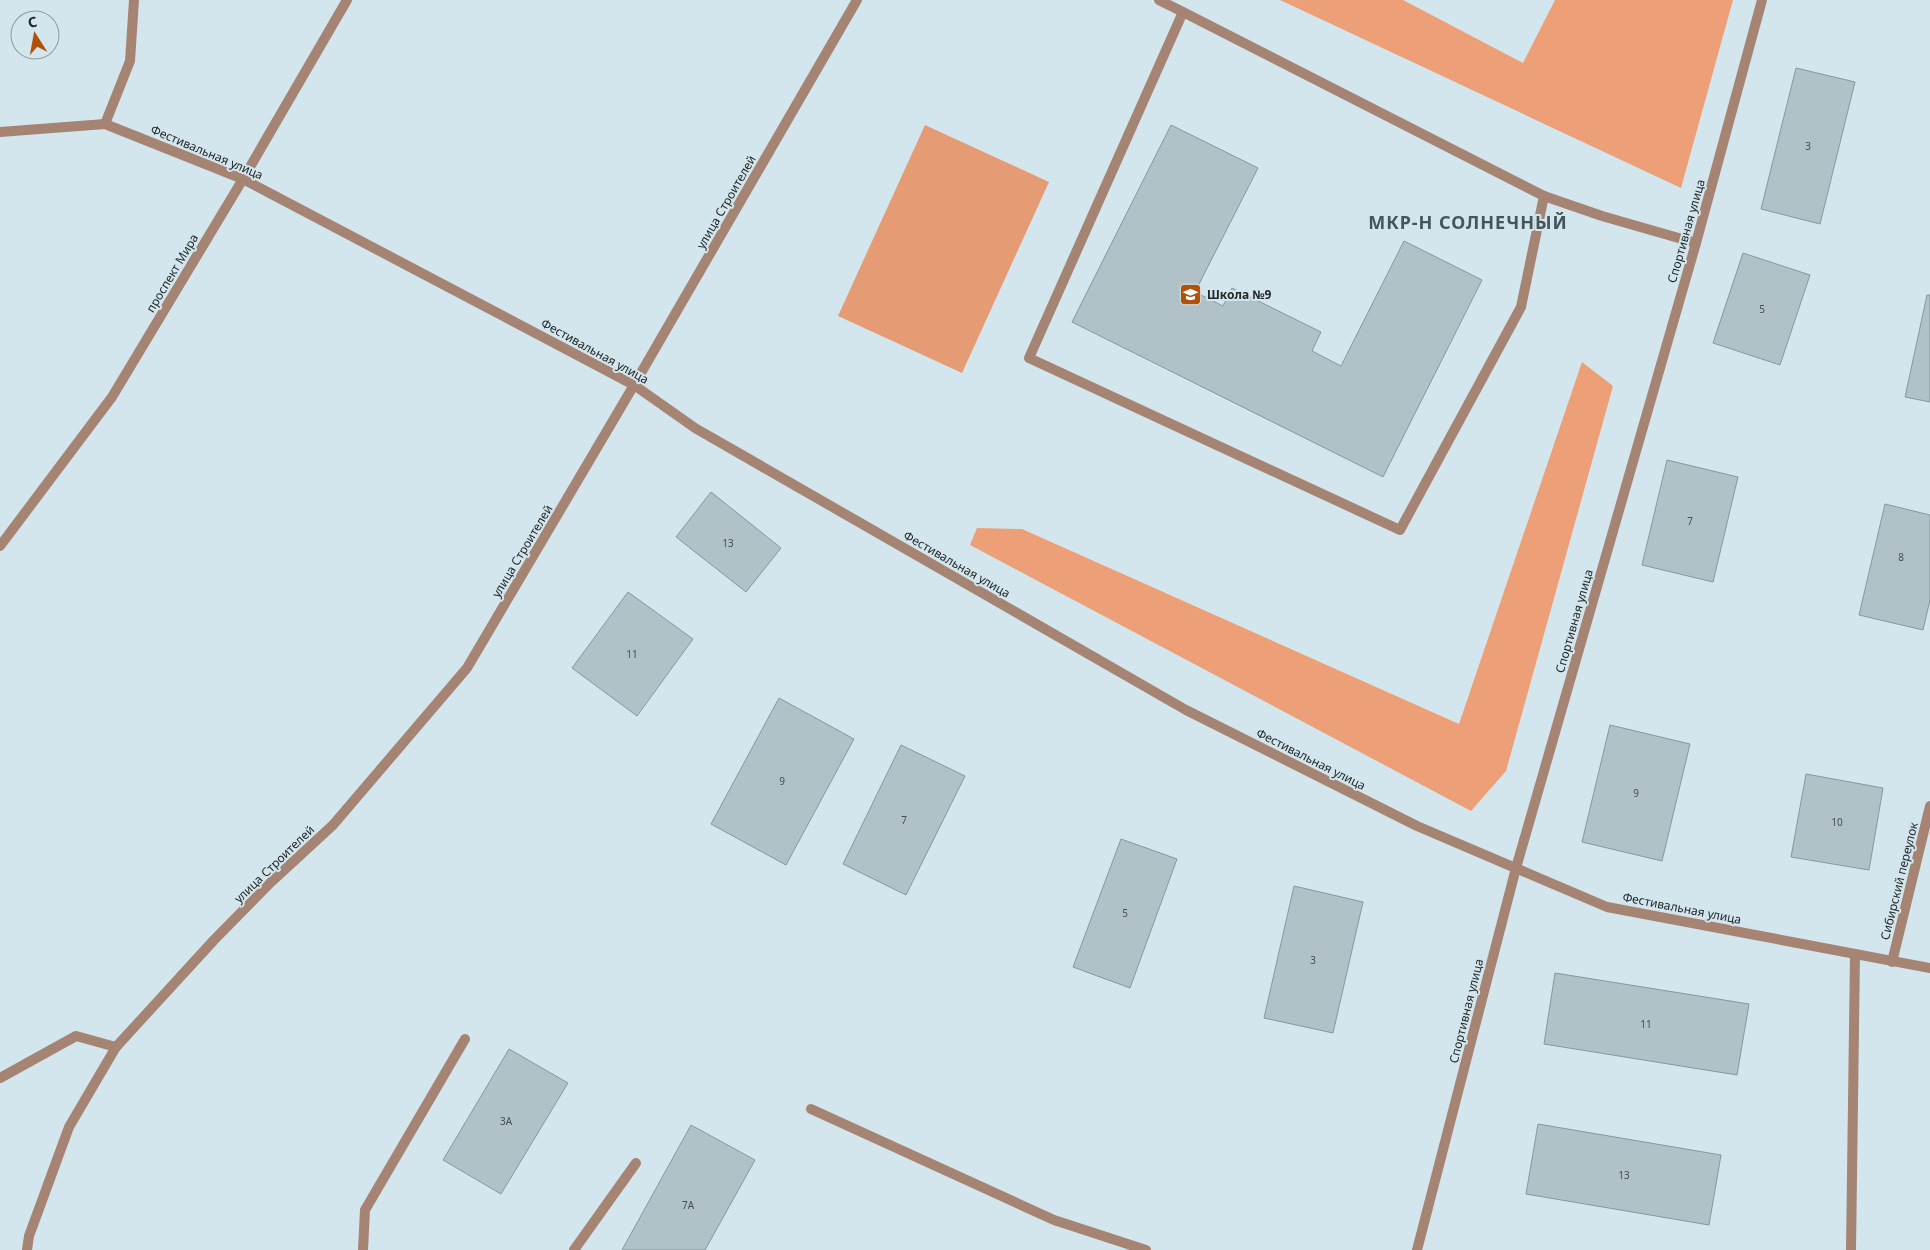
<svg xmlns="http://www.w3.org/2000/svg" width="1930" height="1250" viewBox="0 0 1930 1250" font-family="'Noto Sans',sans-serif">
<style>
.green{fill:#e59c75}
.forest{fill:#eda077}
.building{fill:#b0c1c8;stroke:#86979d}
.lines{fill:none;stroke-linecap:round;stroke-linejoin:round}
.service{stroke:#a58473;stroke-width:10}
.minor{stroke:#a58473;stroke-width:10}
.tertiary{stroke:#a58473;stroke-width:10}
.labels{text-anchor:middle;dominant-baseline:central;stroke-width:4;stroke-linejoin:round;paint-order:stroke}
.number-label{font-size:10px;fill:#454e52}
.street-label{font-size:12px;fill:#21282a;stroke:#d4e6ed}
.poi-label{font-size:12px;font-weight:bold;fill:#21282a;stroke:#d4e6ed;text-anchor:start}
.district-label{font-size:18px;font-weight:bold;letter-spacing:1px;fill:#46555b;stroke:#d4e6ed}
</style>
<rect width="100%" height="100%" fill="#d4e6ed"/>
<!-- green -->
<path class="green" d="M 925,125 L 1049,182 L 962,373 L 838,316 Z"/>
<!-- forest -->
<g class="forest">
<path d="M 1280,0 L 1403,0 L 1523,63 L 1555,0 L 1733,0 L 1681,188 Z"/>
<path d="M 1582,362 L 1613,386 L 1506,771 L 1471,811 L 970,545 L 977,528 L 1022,529 L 1459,724 Z"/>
</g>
<!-- building -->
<g class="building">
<path d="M 1796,68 L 1855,82 L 1820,224 L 1761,209 Z"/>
<path d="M 1171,125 L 1258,168 L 1195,292 L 1223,306 L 1232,288 L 1321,332 L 1312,351 L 1341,366 L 1404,241 L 1482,280 L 1383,477 L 1072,322 Z"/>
<path d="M 1743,253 L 1810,275 L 1780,365 L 1713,343 Z"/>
<path d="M 1927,295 L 1930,295 L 1930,402 L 1905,397 Z"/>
<path d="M 1667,460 L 1738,477 L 1713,582 L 1642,565 Z"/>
<path d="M 711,492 L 781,548 L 746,592 L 676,537 Z"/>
<path d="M 1885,504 L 1930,515 L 1930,600 L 1923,630 L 1859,615 Z"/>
<path d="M 628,592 L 693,639 L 637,716 L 572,668 Z"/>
<path d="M 779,698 L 854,739 L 786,865 L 711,824 Z"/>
<path d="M 1610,725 L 1690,744 L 1662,861 L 1582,842 Z"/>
<path d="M 901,745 L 965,776 L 906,895 L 843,864 Z"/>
<path d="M 1806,774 L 1883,788 L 1869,870 L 1791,857 Z"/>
<path d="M 1121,839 L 1177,859 L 1130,988 L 1073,967 Z"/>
<path d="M 1294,886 L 1363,902 L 1333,1033 L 1264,1018 Z"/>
<path d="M 1555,973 L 1749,1004 L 1737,1075 L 1544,1044 Z"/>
<path d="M 509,1049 L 568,1083 L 501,1194 L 443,1160 Z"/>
<path d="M 1538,1124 L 1721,1155 L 1709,1225 L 1526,1194 Z"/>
<path d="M 691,1125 L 755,1160 L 705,1250 L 622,1250 Z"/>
</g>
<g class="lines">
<!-- service -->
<g class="service">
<path d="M 1159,0 L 1183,12 L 1544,196 L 1521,307 L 1400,530 L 1029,358 L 1183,12"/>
<path d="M 105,124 L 130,61 L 134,0"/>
<path d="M 1544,196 L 1602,216 L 1696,243"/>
<path d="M 0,1078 L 76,1036 L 116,1047"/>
<path d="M 811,1109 L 1054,1220 L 1146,1250"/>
<path d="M 363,1250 L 365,1210 L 465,1039"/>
<path d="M 574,1250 L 636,1163"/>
<path d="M 1851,1250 L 1855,954"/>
</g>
<!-- minor -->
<g class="minor">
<path d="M 0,132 L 105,124 L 243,179 L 634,385 L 695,428 L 1186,710 L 1417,826 L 1607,907 L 1930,968"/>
<path d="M 0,546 L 112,397 L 243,179 L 347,0"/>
<path d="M 1892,962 L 1930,806"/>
<path d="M 27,1250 L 29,1236 L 69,1127 L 116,1047"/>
<path d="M 1417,1250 L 1516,868 L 1696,243 L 1762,0"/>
</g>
<!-- tertiary -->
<path class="tertiary" d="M 116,1047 L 214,940 L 270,883 L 333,825 L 467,668 L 634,385 L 857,0"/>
</g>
<!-- icons -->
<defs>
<symbol id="school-square" viewBox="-11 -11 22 22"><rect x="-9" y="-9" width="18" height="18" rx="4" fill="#b2520a" stroke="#d4e6ed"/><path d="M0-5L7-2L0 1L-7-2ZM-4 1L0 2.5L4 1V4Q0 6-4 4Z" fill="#fff"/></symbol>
</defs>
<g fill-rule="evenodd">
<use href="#school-square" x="1178" y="282" width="25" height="25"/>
</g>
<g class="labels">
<!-- number labels -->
<g class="number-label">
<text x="1808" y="146">3</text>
<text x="1762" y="309">5</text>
<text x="1690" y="521">7</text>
<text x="728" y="543">13</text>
<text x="1901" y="557">8</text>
<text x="632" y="654">11</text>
<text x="782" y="781">9</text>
<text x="1636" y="793">9</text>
<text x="904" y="820">7</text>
<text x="1837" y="822">10</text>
<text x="1125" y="913">5</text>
<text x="1313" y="960">3</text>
<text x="1646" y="1024">11</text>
<text x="506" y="1121">3А</text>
<text x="1624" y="1175">13</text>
<text x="688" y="1205">7А</text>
</g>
<!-- street labels -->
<g class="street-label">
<text transform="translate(207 152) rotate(23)">Фестивальная улица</text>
<text transform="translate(726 202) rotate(-60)">улица Строителей</text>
<text transform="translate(1686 231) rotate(-74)">Спортивная улица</text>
<text transform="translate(172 273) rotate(-59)">проспект Мира</text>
<text transform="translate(595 351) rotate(29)">Фестивальная улица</text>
<text transform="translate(522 551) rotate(-59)">улица Строителей</text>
<text transform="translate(957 564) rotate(30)">Фестивальная улица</text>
<text transform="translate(1574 621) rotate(-74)">Спортивная улица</text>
<text transform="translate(1311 759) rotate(27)">Фестивальная улица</text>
<text transform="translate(274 864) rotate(-44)">улица Строителей</text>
<text transform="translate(1899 881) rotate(-76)">Сибирский переулок</text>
<text transform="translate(1682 908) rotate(11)">Фестивальная улица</text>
<text transform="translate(1466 1011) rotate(-76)">Спортивная улица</text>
</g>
<!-- poi labels -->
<g class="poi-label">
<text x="1207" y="294">Школа №9</text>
</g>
<!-- district labels -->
<g class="district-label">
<text x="1468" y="222">МКР-Н СОЛНЕЧНЫЙ</text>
</g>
</g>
<!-- north arrow -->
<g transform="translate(35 35) rotate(349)"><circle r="24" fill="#d4e6ed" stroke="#8c9a9f"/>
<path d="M0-4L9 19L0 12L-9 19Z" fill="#b2520a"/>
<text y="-8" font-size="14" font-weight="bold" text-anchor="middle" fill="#21282a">С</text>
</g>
</svg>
